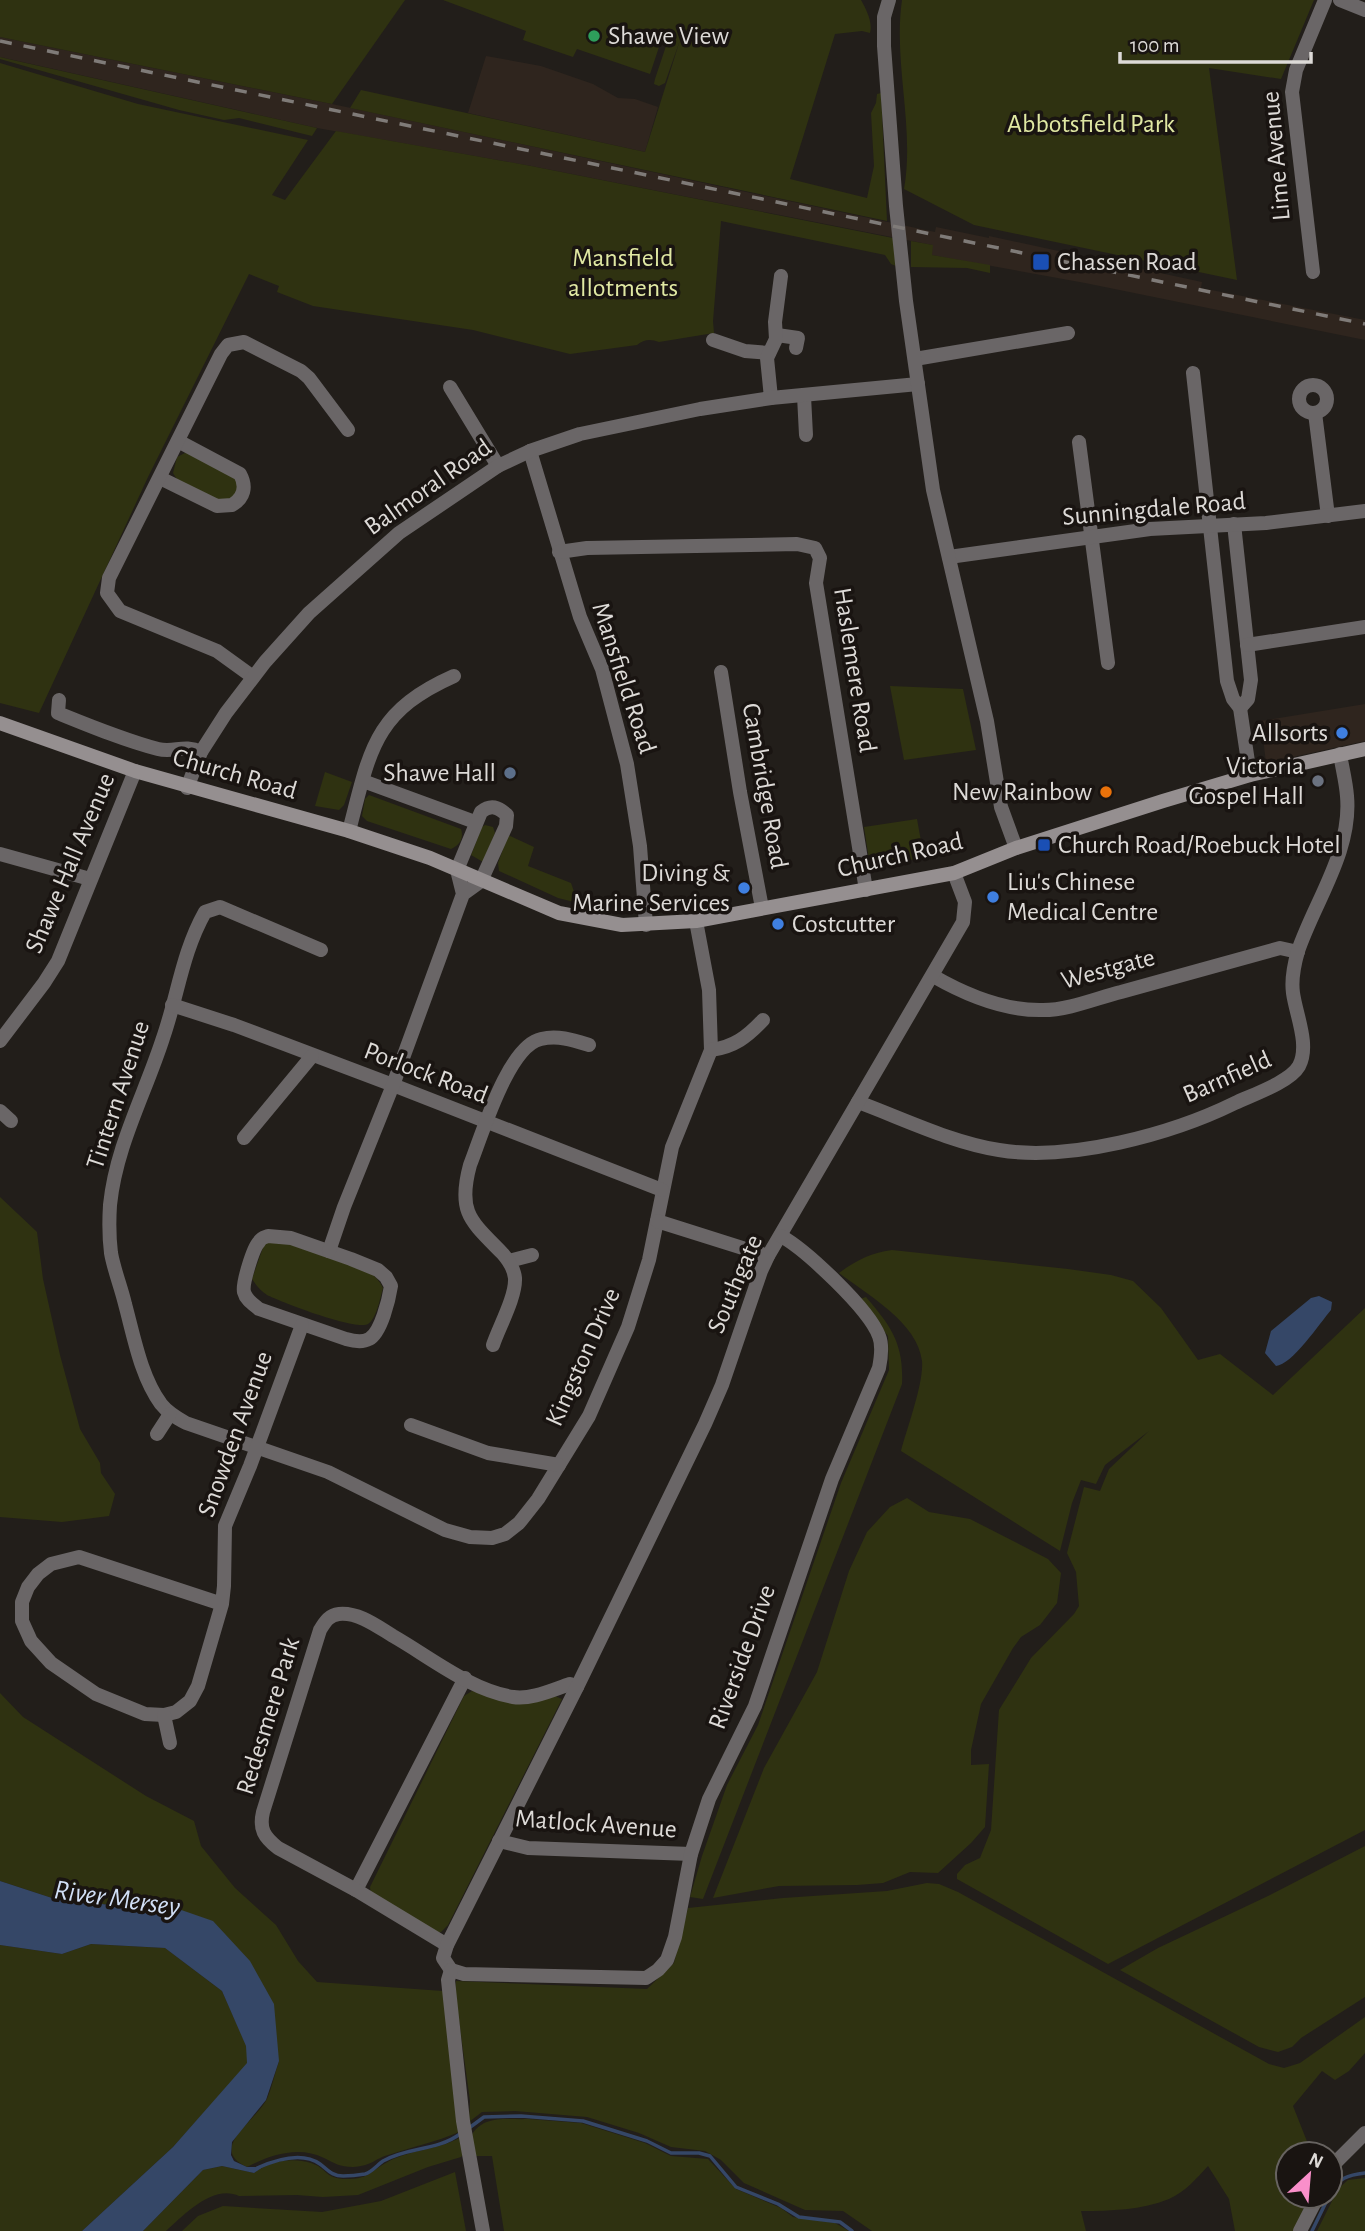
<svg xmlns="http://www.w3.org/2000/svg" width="1365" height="2231" viewBox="0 0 1365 2231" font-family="'Alegreya Sans',sans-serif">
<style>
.built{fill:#2f251e}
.green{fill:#2f3211}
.water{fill:#354767}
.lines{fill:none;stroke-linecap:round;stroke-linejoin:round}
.stream{stroke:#354767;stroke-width:3.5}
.minor{stroke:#6a6667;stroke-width:14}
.tertiary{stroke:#6a6667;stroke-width:14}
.secondary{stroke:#958f90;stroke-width:14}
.rail{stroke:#7f7b78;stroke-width:3.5;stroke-dasharray:12 12;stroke-linecap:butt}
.leisure-dot{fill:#2e9e5b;stroke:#191411;stroke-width:2.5}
.transit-dot{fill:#1a4fb4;stroke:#191411;stroke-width:2.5}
.shop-dot{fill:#3f7fe0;stroke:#191411;stroke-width:2.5}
.service-dot{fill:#5c6f8a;stroke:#191411;stroke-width:2.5}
.worship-dot{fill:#6b7280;stroke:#191411;stroke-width:2.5}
.food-dot{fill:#e8710a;stroke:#191411;stroke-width:2.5}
.labels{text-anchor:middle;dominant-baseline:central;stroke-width:7;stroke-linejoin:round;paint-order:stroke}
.poi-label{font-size:26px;fill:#dddad7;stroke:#191411;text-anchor:start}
.park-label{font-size:26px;fill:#e0e8a3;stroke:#191411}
.street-label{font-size:26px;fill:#dddad7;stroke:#191411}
.water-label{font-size:28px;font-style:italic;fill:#d1dff6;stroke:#191411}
</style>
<rect width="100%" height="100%" fill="#221e1a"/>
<!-- built -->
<g class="built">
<path d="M 0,37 L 332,104 L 935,232 L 936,227 L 989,238 L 989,236 L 1202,282 L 1201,288 L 1365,320 L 1365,340 L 1085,283 L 931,255 L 932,245 L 531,166 L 317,128 L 0,57 Z"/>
<path d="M 486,56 L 541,66 L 593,84 L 618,98 L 635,99 L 658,107 L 645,152 L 468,113 Z"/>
<path d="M 1365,704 L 1365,741 L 1266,763 L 1261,721 Z"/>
</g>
<!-- green -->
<g class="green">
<path d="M 0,0 L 405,0 L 332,104 L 0,37 Z"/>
<path d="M 443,0 L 861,0 C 866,9 873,22 870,33 L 862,31 L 835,34 L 790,179 L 867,198 L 874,166 L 871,113 L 876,103 L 877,94 L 881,93 L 887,221 L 350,108 L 361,90 L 645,152 L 680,40 L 665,83 L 659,86 L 654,84 L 655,79 L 671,31 L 665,29 L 650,74 L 577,49 L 573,57 L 523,40 L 526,31 Z"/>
<path d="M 902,0 L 1314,0 L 1281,79 L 1209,68 L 1237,280 L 974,225 L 904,189 C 915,127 893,63 902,0 Z"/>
<path d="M 0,57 L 17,61 L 317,128 L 312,136 L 239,118 L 224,120 L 179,110 L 0,59 Z"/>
<path d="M 0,63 L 138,104 L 308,140 L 272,195 L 285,200 L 336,131 L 531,166 L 893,238 L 896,266 L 891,264 L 885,255 L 721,221 L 713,321 L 714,333 L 659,342 C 651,339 644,339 637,345 L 570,354 L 473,330 L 313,306 L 277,292 L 279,286 L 249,274 L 148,477 L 39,713 L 0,703 Z"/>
<path d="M 911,241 L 933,245 L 932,255 L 990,265 L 990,273 L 967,268 L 911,267 Z"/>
<path d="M 187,452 L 232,474 L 239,483 L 235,498 L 220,501 L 178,481 L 173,473 L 177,457 Z"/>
<path d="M 890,686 L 963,689 L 976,750 L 904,760 Z"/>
<path d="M 325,772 L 352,782 L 344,805 L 339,810 L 315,806 Z"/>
<path d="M 369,795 L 461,829 C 464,838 460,845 451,849 L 367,821 L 362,816 L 365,799 Z"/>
<path d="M 917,819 L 924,858 L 870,866 L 864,827 Z"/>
<path d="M 485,825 L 493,827 L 495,833 L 483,862 L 471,855 L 482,827 Z"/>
<path d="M 508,835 L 534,847 L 528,866 L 571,883 L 578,903 L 558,898 L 499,871 L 498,863 Z"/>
<path d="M 0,1197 L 37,1232 L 43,1279 L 60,1355 L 80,1429 L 100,1463 L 101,1473 L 115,1494 L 109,1516 L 62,1522 L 0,1517 Z"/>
<path d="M 272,1237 C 303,1246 370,1258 383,1288 C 380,1298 377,1318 368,1324 C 356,1331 281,1302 267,1295 C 261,1291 256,1285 252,1279 L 266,1239 Z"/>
<path d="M 892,1250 L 1068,1269 L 1111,1275 L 1133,1281 L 1161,1308 L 1198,1360 L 1220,1354 L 1273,1395 L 1365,1308 L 1365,1830 L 1108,1964 L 957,1879 L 957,1874 L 965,1865 L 980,1858 L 991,1830 L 999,1710 L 1031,1658 L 1074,1614 L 1079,1606 L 1076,1572 L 1067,1553 L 1084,1487 L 1100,1491 L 1109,1469 L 1149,1431 L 1105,1465 L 1096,1484 L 1081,1480 L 1072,1503 L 1060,1551 L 901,1451 C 907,1428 924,1383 922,1361 C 918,1323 868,1295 839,1273 C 857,1260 870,1253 892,1250 Z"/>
<path d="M 866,1297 C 891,1326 904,1344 902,1384 L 703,1899 L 690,1897 L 702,1856 L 727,1785 L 758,1725 L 841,1483 L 889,1370 L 888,1336 L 860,1299 Z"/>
<path d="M 907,1498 L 929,1512 L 970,1519 L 1048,1559 L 1061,1573 L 1057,1603 L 1040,1625 L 1021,1637 L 1013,1648 L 981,1704 L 971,1750 L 971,1765 L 989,1764 L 985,1827 L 971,1843 L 938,1873 L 910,1872 L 883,1883 L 857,1885 L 779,1886 L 713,1898 L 764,1768 L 817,1672 L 849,1571 L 867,1532 L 890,1507 Z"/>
<path d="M 472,1691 L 531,1702 L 555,1696 L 562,1699 L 448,1925 L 441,1932 L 436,1932 L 371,1894 L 370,1887 L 464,1696 Z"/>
<path d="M 0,1693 L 23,1717 L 146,1796 L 194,1821 L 201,1846 L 235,1888 L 276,1925 L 298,1961 L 317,1982 L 443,1991 L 459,2132 C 436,2142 412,2147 388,2155 C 374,2159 372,2166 353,2167 C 340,2167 334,2163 324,2158 C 299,2145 269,2155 247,2167 C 207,2149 256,2121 267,2099 C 272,2087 275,2073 279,2061 L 164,1904 L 110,1905 L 52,1898 L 0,1881 Z"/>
<path d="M 1365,1846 L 1365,1997 L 1301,2038 L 1292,2047 L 1278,2052 L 1259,2047 L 1120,1970 L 1158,1948 L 1268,1896 Z"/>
<path d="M 927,1883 L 939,1884 L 958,1892 L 1269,2064 L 1284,2068 L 1300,2063 L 1365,2017 L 1365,2053 L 1349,2071 L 1335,2080 L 1322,2071 L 1293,2106 L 1312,2154 L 1288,2154 L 1288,2196 L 1310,2196 L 1293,2231 L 1235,2231 L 1229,2199 L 1208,2166 C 1197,2178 1185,2192 1169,2199 C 1142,2210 1110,2211 1081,2211 L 1086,2231 L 872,2231 L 843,2211 L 805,2210 L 744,2183 L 721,2160 L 705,2151 L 671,2147 L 639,2133 L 587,2117 L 515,2111 L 482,2112 L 469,2122 L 470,2101 L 455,1991 L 456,1981 L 647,1989 L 674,1963 L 688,1908 L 783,1898 L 887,1891 Z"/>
<path d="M 91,1944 L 165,1948 L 222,1991 L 247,2047 L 249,2062 L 173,2147 L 82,2231 L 0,2231 L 0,1945 L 62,1954 Z"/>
<path d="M 528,2119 L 581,2123 L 645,2143 L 671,2156 L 708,2159 L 736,2189 L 781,2208 L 793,2217 L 835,2223 L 849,2231 L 504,2231 L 492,2156 L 476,2156 L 470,2138 C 482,2114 505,2120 528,2119 Z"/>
<path d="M 461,2137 L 465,2151 L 461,2157 L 428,2167 L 358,2195 L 323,2197 L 297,2195 L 239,2196 C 213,2184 184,2215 166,2231 L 143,2231 L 203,2170 L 222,2166 L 254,2173 C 270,2161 292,2157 311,2163 C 329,2169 324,2180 350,2179 C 369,2178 370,2172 384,2164 C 408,2149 437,2151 461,2137 Z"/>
<path d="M 455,2172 L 466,2231 L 182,2231 L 198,2216 L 223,2206 L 322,2212 L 381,2201 Z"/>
<path d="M 1365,2178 L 1365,2231 L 1317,2231 L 1338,2189 L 1348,2180 Z"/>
</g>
<!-- water -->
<g class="water">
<path d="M 1319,1296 L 1332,1302 L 1331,1310 C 1320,1323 1292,1365 1276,1366 L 1265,1353 L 1271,1331 L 1311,1298 Z"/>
<path d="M 0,1881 L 52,1898 L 110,1905 L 164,1904 L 213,1921 L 250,1961 L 274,2004 L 279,2061 L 266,2100 L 232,2142 L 231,2155 L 234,2161 L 247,2167 L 263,2167 L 254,2173 L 222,2166 L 203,2170 L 143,2231 L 82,2231 L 173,2147 L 247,2063 L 246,2046 L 222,1991 L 165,1948 L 91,1944 L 62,1954 L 0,1945 Z"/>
</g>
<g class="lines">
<!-- stream -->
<g class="stream">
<path d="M 469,2128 L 484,2117 L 521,2116 L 583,2121 L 647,2141 L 671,2153 L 699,2153 L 710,2156 L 736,2187 L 778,2204 L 799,2217 L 840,2222 L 852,2231"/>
<path d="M 257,2168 C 275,2160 302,2151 320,2164 C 328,2170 332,2176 343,2176 C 350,2176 359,2175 365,2174 C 372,2172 377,2165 383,2161 C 407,2147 437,2151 460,2134"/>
<path d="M 1330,2194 C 1338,2178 1348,2175 1365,2173"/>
<path d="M 1312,2231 L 1329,2196"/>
</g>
<!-- minor -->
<g class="minor">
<path d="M 1340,0 L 1365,10"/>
<path d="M 1313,272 L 1292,92 L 1296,70 L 1325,0"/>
<path d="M 777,335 L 798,338 L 796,348"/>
<path d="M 713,340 L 745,351 L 769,353"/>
<path d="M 915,359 L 1068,333"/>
<path d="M 1193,373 L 1227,681 L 1233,699 L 1240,708 L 1250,775"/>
<circle cx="1313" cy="399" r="14"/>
<path d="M 450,387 L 498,466"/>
<path d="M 804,396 L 806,435"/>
<path d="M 771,398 L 767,358 L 776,339 L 775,322 L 781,276"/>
<path d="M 1315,413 L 1328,516"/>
<path d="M 1079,442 L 1108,663"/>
<path d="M 530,451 L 580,617 L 602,669 L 627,764 L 640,846 L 646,925"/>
<path d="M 160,478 L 217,506 L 232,505 C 244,498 247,487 240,474 L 178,441"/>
<path d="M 1234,524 L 1251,680 L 1248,699 L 1240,708"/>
<path d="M 559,552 L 587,548 L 797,544 L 815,548 L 820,558 L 816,583 L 866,890"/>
<path d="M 949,557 L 1150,529 L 1266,523 L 1365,511"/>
<path d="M 1247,645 L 1365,627"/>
<path d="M 721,672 L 740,792 L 762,908"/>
<path d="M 253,677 L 217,651 L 120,611 L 107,593 L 109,578 L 221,354 L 228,345 L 244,342 L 301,371 L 309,378 L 348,430"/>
<path d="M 59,700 L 58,713 C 90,726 124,740 158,749 C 174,753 184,744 201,752"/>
<path d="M 363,781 L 475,822"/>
<path d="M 187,788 L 201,752 L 226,713 L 265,662 L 309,613 L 399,533 L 498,466 L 530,451 L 580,434 L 700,409 L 771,398 L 918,384"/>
<path d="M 349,831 C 370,751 373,712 454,676"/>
<path d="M 0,854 L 90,879"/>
<path d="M 321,950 L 220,907 L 205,912 C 182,953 178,995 163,1038 C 145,1094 116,1146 110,1205 C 109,1221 109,1237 111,1253 C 114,1270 121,1287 125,1304 C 134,1337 141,1377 161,1404 C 168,1413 177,1418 186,1423 L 328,1472 L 445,1530 L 470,1537 L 492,1538 L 505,1534 L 519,1523 L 538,1499 L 589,1416 L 628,1327 L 649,1260 L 672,1147 L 711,1050 L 709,990 L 696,921"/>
<path d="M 933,976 C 966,995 1004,1011 1043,1010 C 1069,1010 1097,998 1121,992 C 1174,977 1227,963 1280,948 L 1298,952"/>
<path d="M 172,1005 L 234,1025 L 393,1085 L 662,1190"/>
<path d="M 0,1041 L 44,983 L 58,961 L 135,771"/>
<path d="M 711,1050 C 734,1047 747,1037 763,1020"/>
<path d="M 858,1102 C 904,1119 950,1142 999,1150 C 1069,1162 1172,1134 1235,1103 C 1252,1095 1290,1082 1299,1066 C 1310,1045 1296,1015 1293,993 C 1291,979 1294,965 1298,951 C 1315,901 1352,851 1347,796 C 1346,782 1342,767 1340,754"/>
<path d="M 0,1111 L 11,1121"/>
<path d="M 244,1138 L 312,1056"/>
<path d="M 657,1221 L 768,1256"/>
<path d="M 268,1236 L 291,1238 L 351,1259 L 378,1270 L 386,1277 L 391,1286 C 389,1299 381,1333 369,1339 C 362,1343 353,1341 346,1339 L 259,1309 C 253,1304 246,1300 244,1292 C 242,1284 253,1248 259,1242 C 262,1237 263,1238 268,1236 Z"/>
<path d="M 329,1251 L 344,1207 L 393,1085 L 463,894 L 481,881 L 506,826 L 507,815 C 498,807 491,804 481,812 L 457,870 L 463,894"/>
<path d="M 509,1261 L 532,1255"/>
<path d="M 493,1345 C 499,1327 516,1297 515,1278 C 514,1268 509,1261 503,1254 C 471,1221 457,1213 470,1165 C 482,1135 508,1046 541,1039 C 558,1035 573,1040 589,1045"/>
<path d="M 411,1425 L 488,1453 L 559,1465"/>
<path d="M 157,1434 L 170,1414"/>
<path d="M 222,1604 L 79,1557 L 51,1564 L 38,1574 L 28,1587 L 22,1602 L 22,1621 L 31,1641 L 51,1663 L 96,1694 L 145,1714 L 164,1715 L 176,1712 L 190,1701 L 198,1686 L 222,1604 L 224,1586 L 225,1526 L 250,1466 L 302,1325"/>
<path d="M 164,1715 L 170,1743"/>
<path d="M 499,1841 L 528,1848 L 691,1854"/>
<path d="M 356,1890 L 465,1678"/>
<path d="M 447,1945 L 356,1890 L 278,1848 C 264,1837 259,1829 263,1812 L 320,1630 C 325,1622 329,1615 339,1614 C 359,1612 378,1627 393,1636 C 430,1657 470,1690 513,1697 C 531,1700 552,1690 570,1684 L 577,1687"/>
<path d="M 451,1970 L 443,1958 L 447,1945 L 577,1687 L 705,1424 L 722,1385 L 761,1271 L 768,1256 L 963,922 L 965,902 L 954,873"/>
<path d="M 451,1970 L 464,1974 L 646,1978 L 658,1970 L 667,1960 L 675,1937 L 691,1854 L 709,1799 L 755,1706 L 832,1479 L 879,1368 C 881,1358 883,1346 879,1336 C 869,1309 806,1250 781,1236"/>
<path d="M 451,1970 L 448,1980 L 463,2121 L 483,2231"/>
<path d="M 1330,2174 L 1336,2162 L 1365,2133"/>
<path d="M 1300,2231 L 1318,2196"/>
</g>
<!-- tertiary -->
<path class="tertiary" d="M 889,0 L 884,17 L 884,46 L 896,206 L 906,301 L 933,490 L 987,721 L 1001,807 L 1016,848"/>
<!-- secondary -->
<path class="secondary" d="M 0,723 L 135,771 L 349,831 L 430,858 L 559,913 L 622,925 L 696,921 L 954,873 L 1016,848 L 1163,801 L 1250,775 L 1365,749"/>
<!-- rail -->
<path class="rail" d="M 0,41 L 1365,324"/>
</g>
<!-- markers -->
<circle class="leisure-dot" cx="594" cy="36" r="7"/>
<g class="transit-dot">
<rect x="1032" y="253" width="18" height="18" rx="3.5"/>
<rect x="1037" y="838" width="14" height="14" rx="3.5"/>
</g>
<g class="shop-dot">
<circle cx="1342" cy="733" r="7"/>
<circle cx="744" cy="888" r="7"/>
<circle cx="993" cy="897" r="7"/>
<circle cx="778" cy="924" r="7"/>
</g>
<circle class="service-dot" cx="510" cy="773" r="7"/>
<circle class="worship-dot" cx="1318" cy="781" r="7"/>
<circle class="food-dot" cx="1106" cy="792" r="7"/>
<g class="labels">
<!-- poi labels -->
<g class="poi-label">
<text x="608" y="36">Shawe View</text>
<text x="1057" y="262">Chassen Road</text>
<text x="1328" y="733" text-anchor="end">Allsorts</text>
<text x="1304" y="766" text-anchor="end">Victoria<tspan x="1304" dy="30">Gospel Hall</tspan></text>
<text x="496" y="773" text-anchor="end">Shawe Hall</text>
<text x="1092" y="792" text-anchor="end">New Rainbow</text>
<text x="1058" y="845">Church Road/Roebuck Hotel</text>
<text x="730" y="873" text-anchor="end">Diving &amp;<tspan x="730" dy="30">Marine Services</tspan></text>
<text x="1007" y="882">Liu's Chinese<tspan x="1007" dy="30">Medical Centre</tspan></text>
<text x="792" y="924">Costcutter</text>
</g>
<!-- park labels -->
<g class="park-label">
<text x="1091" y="124">Abbotsfield Park</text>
<text x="623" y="258">Mansfield<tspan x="623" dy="30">allotments</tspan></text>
</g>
<!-- street labels -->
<g class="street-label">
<text transform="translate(1276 156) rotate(-95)">Lime Avenue</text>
<text transform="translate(428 487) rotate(-35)">Balmoral Road</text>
<text transform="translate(1154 509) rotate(-5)">Sunningdale Road</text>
<text transform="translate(855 670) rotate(81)">Haslemere Road</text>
<text transform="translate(624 678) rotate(72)">Mansfield Road</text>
<text transform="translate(235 774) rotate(16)">Church Road</text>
<text transform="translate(765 786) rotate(80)">Cambridge Road</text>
<text transform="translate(900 855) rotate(-13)">Church Road</text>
<text transform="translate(70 863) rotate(-67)">Shawe Hall Avenue</text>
<text transform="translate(1108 969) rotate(-15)">Westgate</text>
<text transform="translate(426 1073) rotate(21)">Porlock Road</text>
<text transform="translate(1227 1077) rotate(-24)">Barnfield</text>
<text transform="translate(118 1095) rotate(-72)">Tintern Avenue</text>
<text transform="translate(735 1284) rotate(-67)">Southgate</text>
<text transform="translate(583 1357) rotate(-66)">Kingston Drive</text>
<text transform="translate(235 1434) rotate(-70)">Snowden Avenue</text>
<text transform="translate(742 1657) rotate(-70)">Riverside Drive</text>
<text transform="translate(268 1716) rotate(-73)">Redesmere Park</text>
<text transform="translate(596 1824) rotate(4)">Matlock Avenue</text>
</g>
<!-- water labels -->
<g class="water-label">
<text transform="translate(117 1899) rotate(8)">River Mersey</text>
</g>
</g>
<!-- north arrow -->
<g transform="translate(1309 2175) rotate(26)"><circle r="33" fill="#191411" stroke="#676360" stroke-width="2"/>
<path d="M0-5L12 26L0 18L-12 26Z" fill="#f98fca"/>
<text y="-10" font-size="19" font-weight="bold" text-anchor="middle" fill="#dddad7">N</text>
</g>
<!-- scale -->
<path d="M1120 52v10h191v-10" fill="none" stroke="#dddad7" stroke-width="3.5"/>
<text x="1130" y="52" font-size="21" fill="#dddad7" stroke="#191411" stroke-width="5" paint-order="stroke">100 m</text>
</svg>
